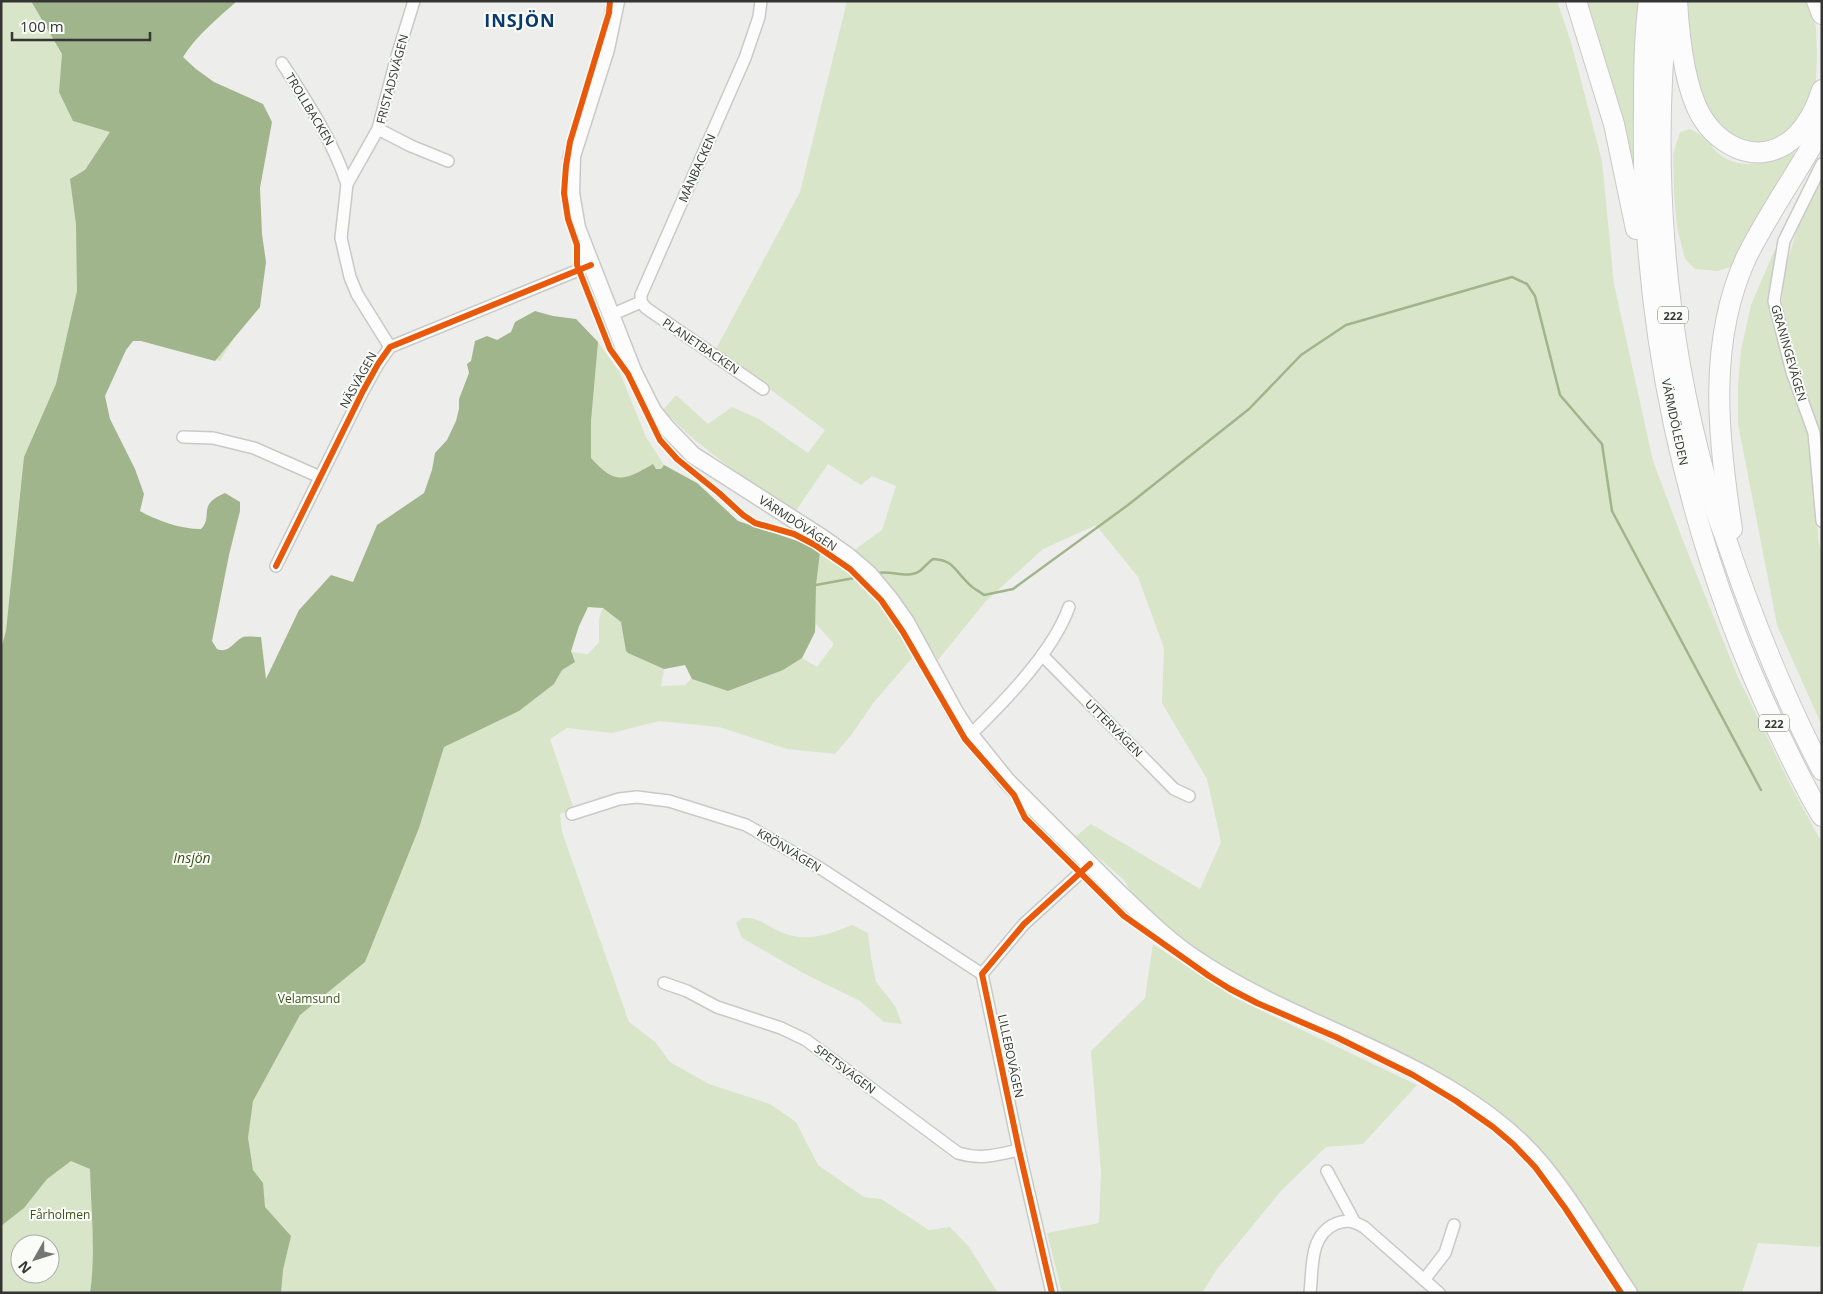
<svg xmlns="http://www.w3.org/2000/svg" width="1823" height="1294" viewBox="0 0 1823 1294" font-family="'Open Sans',sans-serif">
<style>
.green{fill:#d8e5c9;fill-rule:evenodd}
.water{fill:#a1b58c}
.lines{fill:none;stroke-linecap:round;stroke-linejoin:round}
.stream{stroke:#a1b58c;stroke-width:2.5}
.minor-casing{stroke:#c9c9c8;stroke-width:14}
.secondary-casing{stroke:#c9c9c8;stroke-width:19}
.motorway-casing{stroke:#c9c9c8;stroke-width:22}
.minor{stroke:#fcfcfc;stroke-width:11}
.secondary{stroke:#fcfcfc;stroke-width:16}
.motorway{stroke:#fcfcfc;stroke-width:20}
.cycleway-casing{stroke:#fafcf8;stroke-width:9}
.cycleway{stroke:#e8590c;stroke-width:6}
.labels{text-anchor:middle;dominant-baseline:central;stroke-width:4;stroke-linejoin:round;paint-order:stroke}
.shield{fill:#fafcf8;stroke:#70716f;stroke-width:1}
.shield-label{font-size:11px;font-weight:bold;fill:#353634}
.street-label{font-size:12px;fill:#353634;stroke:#fafcf8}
.park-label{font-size:12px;fill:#385314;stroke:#fafcf8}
.water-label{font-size:14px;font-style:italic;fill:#385314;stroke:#fafcf8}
.district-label{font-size:18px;font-weight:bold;letter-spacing:1px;fill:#083a6c;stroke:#fafcf8}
</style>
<rect width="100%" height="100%" fill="#edeeeb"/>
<!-- green -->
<g class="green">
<path d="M 1,1 L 209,1 L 162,50 L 251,310 L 220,361 L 166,343 L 119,314 L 86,403 L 190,669 L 277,706 L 364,619 L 576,319 L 598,342 L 620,373 L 646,437 L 664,465 L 697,483 L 738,521 L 803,543 L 850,571 L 878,602 L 901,633 L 912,658 L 874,702 L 852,734 L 835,754 L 787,749 L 719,727 L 659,721 L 612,733 L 567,728 L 550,739 L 574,809 L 560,814 L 562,832 L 629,1022 L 655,1042 L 670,1062 L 709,1084 L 770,1104 L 796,1122 L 818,1165 L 864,1197 L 881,1199 L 929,1230 L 950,1227 L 969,1247 L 998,1293 L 1,1293 ZM 588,607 L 603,608 L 599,618 L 599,642 L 588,654 L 571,652 L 579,626 ZM 816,624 L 834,644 L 817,667 L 802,658 L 815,632 ZM 685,665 L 692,678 L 685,685 L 661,686 L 664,669 ZM 20,1244 L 50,1244 L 50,1274 L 20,1274 Z"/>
<path d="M 847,1 L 1557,1 L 1571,42 L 1602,161 L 1614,284 L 1653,461 L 1682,538 L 1737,675 L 1792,788 L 1822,843 L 1822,1244 L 1818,1247 L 1758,1243 L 1742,1293 L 1638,1293 L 1567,1184 L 1545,1158 L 1407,1059 L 1340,1025 L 1253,984 L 1213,961 L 1177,937 L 1131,892 L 1125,881 L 1075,837 L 1091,824 L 1200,889 L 1221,842 L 1207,779 L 1162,703 L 1164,648 L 1138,577 L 1096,525 L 1043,549 L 986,601 L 938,660 L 912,618 L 853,551 L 882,530 L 896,486 L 872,476 L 861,485 L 828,464 L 795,512 L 728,466 L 691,437 L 663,410 L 676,395 L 708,424 L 732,407 L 759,419 L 808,453 L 825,430 L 716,349 L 800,192 Z"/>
<path d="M 1583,1 L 1641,1 L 1636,60 L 1633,178 Z"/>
<path d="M 1687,1 L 1808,1 L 1812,10 L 1816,28 L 1817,54 L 1816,81 L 1809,104 L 1788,133 L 1770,142 L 1757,143 L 1734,140 L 1707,111 L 1694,71 L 1687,22 Z"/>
<path d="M 1690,129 C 1698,133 1703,136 1709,142 C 1712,146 1715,151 1719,154 C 1742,172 1771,162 1794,152 L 1795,161 L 1734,266 L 1718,271 L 1695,269 L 1685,259 L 1677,227 L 1674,193 L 1673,154 L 1680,132 Z"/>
<path d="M 1822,179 L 1822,473 L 1818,435 L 1781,315 L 1784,273 L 1798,226 Z"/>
<path d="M 1775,249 L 1775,269 L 1770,303 L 1778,339 L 1808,434 L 1819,544 L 1822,555 L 1822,726 L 1777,625 L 1738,424 L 1738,385 L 1741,350 L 1751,305 Z"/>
<path d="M 742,918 C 760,917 765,925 781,932 C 806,943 828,935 852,925 L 868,933 L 871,957 L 876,982 L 895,1006 L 902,1024 L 884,1022 L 860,1001 L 805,974 L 742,938 L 736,923 Z"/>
<path d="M 1153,944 L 1233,997 L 1417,1085 L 1363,1144 L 1326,1147 L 1281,1191 L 1217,1269 L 1202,1293 L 1062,1293 L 1047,1233 L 1099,1223 L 1101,1172 L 1091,1051 L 1145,998 Z"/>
</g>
<!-- water -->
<path class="water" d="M 31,1 L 237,1 C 218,18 197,35 183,57 L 196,69 L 214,82 L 263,104 L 272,122 L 260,188 L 262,234 L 266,262 L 260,307 L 215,361 L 141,341 L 133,341 L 126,350 L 105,396 L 110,419 L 135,469 L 144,494 L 140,511 C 158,521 180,529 201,529 C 214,516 196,505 225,493 L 240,502 L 240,511 L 229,555 L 212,641 L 217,649 C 229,654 233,642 243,637 C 247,636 256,637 261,637 L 266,679 L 299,610 L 331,575 L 353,582 L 377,525 L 424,493 L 432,470 L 435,453 L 447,440 L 456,421 L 459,409 L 459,399 L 469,373 L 467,364 L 471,361 L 475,341 L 487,336 L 497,340 L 511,332 L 515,322 L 535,311 L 553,316 L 576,319 L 598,342 L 591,421 L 591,458 C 615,485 624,481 653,464 L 656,469 L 661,469 L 664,465 L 697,483 L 738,521 L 803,543 L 820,552 L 816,585 L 815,632 L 802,658 L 783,670 L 728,691 L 692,679 L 685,665 L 664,669 L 628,653 L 626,651 L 621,622 L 603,608 L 588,607 L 579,626 L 571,651 L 575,662 L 562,670 L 554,684 L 519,711 L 444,747 L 419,828 L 365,962 L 300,1015 L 253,1101 L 248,1138 L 253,1170 L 263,1183 L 265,1207 L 291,1236 L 283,1270 L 281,1293 L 90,1293 C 96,1254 91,1209 90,1169 L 71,1161 L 47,1179 L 24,1208 L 1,1226 L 1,649 L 6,631 L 24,457 L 56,384 L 77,291 L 76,224 L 70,179 L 85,170 L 110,132 L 73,121 L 59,92 L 62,54 Z"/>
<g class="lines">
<!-- stream -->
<g class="stream">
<path d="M 878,573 C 892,570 909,580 921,570 C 925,566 929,562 933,559 C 954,560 954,570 968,583 C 972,588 979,591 984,595 L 1013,589 L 1128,505 L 1249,409 L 1301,355 L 1346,325 L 1512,277 L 1527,284 L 1535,296 L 1560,395 L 1602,444 L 1612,511 L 1761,790"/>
<path d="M 816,585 L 854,578"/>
</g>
<defs>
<g id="minor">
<path d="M 282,63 C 307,102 332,139 347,184"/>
<path d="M 378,129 L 411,146 L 448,161"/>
<path d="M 1822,164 L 1784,241 L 1774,301 L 1792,372 L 1814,433 L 1822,521"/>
<path d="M 641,302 L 646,308 L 763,389"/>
<path d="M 611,315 L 641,302 L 641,295 L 745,58 L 759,17 L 761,1"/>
<path d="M 390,347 L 357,294 L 350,277 L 341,238 L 347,184 L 378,129 L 397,56 L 414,1"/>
<path d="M 183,437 L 213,438 L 254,448 L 320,477"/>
<path d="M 276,566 L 363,391 L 378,364 L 390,347 L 591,265"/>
<path d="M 1042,655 L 1174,789 L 1189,796"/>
<path d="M 970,735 C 1004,702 1053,652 1069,607"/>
<path d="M 572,814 L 619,799 L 637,797 L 669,801 L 746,825 L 820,868 L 982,974"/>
<path d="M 664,983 L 687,991 L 717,1007 L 781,1028 L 806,1040 L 958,1153 C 981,1160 996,1155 1019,1150"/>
<path d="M 1327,1171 L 1354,1221"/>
<path d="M 1424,1280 L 1445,1253 L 1454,1225"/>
<path d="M 1052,1293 L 1019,1150 L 982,974 L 1024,924 L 1090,864"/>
<path d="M 1310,1293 C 1313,1268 1309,1236 1335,1224 C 1347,1219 1353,1221 1364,1227 L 1439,1293"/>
</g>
<path id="secondary" d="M 616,1 L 606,49 L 572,156 L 571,193 L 577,228 L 633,371 L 653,411 L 666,427 L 693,455 L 821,537 L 848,556 L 869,574 L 889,598 L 906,622 L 956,714 L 970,735 L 1007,781 C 1044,818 1081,855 1118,892 C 1143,915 1167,940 1196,959 C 1300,1029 1429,1055 1521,1142 C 1563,1182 1596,1245 1629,1293"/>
<g id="motorway">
<path d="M 1576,1 L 1614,124 L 1636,229"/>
<path d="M 1649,1 C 1644,38 1644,75 1644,112 C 1640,322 1685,535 1775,725 C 1790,756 1804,787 1822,816"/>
<path d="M 1668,1 C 1651,160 1663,323 1705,477 C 1711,500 1720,522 1728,545 C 1754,622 1784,697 1822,770"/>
<path d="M 1677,1 C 1679,35 1684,84 1700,114 C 1720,149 1762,168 1796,136 C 1808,124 1817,106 1822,90"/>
<path d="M 1817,1 L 1822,14"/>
<path d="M 1732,529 C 1718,439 1707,341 1747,256 C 1769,212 1798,172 1822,128"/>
</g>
</defs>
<!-- minor casing -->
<use href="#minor" class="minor-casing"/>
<!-- secondary casing -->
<use href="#secondary" class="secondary-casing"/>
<!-- motorway casing -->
<use href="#motorway" class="motorway-casing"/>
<!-- minor -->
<use href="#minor" class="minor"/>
<!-- secondary -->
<use href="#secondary" class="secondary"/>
<!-- motorway -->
<use href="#motorway" class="motorway"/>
<defs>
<g id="cycleway">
<path d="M 610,1 L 609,13 L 570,142 L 566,166 L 564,193 L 568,219 L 577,245 L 577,265 L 610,349 L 628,374 L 660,440 L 677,459 L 719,493 L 743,515 L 755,523 L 794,534 L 815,545 L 850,569 L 881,600 L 903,632 L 965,739 L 1014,795 L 1025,818 L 1124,916 L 1209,976 L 1230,989 L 1257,1003 L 1336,1037 L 1413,1075 L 1456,1101 L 1493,1127 L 1513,1144 L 1535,1167 L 1565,1208 L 1621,1293"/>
<path d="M 276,566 L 363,391 L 378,364 L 390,347 L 591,265"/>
<path d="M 1052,1293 L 1019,1150 L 982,974 L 1024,924 L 1090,864"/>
</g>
</defs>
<!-- cycleway casing -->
<use href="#cycleway" class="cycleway-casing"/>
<!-- cycleway -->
<use href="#cycleway" class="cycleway"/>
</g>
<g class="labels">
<!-- shield labels -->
<g class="shield">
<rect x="1658" y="306.5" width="30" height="17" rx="4"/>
<rect x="1759" y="714.5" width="30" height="17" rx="4"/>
</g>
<g class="shield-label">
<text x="1673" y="315">222</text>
<text x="1774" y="723">222</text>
</g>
<!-- street labels -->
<g class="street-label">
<text transform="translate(392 79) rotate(-75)">FRISTADSVÄGEN</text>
<text transform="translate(310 109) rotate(59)">TROLLBACKEN</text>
<text transform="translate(697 168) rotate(-66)">MÅNBACKEN</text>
<text transform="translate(701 346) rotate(34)">PLANETBACKEN</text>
<text transform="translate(1789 353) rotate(74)">GRANINGEVÄGEN</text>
<text transform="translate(358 380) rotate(-61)">NÄSVÄGEN</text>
<text transform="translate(1675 422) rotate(78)">VÄRMDÖLEDEN</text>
<text transform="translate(798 523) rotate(33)">VÄRMDÖVÄGEN</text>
<text transform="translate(1114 728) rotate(45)">UTTERVÄGEN</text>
<text transform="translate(789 850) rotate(31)">KRÖNVÄGEN</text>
<text transform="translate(1011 1056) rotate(78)">LILLEBOVÄGEN</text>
<text transform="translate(845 1069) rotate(37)">SPETSVÄGEN</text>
</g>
<!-- park labels -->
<g class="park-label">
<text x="309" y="998">Velamsund</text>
<text x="60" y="1214">Fårholmen</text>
</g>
<!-- water labels -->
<g class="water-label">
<text x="192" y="857">Insjön</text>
</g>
<!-- district labels -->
<g class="district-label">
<text x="520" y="20">INSJÖN</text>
</g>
</g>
<!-- border -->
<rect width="1823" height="1294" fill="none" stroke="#353634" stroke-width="5"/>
<!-- north arrow -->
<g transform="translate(35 1259) rotate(231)"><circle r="24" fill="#fafcf8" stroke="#abadaa"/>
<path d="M0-4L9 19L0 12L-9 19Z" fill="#757674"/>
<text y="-8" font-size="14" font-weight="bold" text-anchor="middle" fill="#353634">N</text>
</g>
<!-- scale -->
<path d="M12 32v8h138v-8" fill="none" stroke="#353634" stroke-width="2.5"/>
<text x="20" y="32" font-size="15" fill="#353634" stroke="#fafcf8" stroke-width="4" paint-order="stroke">100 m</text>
</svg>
